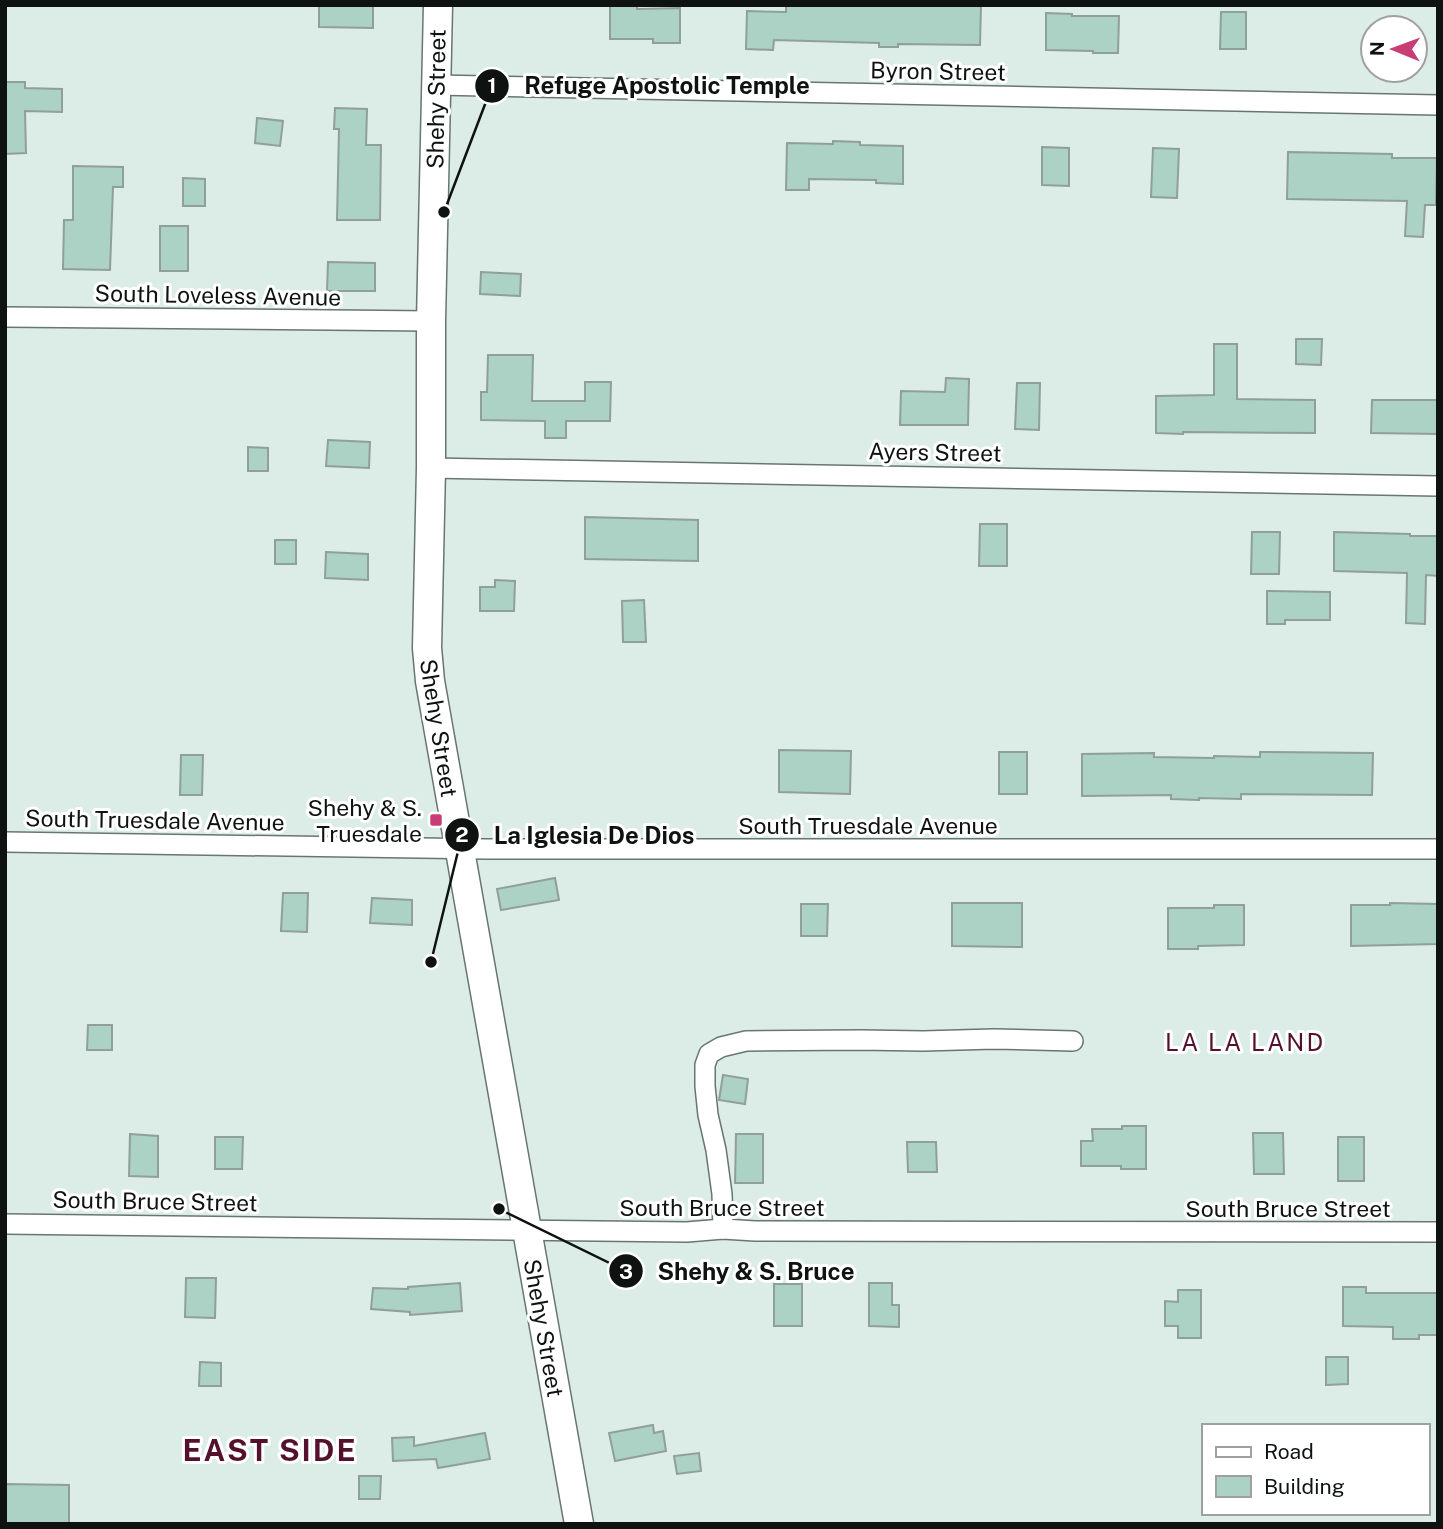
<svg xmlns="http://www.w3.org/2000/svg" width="1443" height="1529" viewBox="0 0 1443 1529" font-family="'Public Sans',sans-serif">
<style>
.building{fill:#abd2c4;stroke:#909f99;stroke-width:2}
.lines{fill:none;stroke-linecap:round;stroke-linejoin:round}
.street-casing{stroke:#687671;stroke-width:22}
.secondary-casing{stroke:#687671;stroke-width:31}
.street{stroke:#fff;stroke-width:19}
.secondary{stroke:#fff;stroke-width:28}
.poi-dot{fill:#c73d74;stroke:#fff;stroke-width:2.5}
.labels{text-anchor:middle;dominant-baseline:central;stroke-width:6;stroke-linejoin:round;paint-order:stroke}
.street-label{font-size:23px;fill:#0e1312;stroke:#fff}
.poi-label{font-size:23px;fill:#0e1312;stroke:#fff;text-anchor:end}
.neighbourhood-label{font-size:24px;letter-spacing:2px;fill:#54112d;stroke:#fff}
.district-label{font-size:30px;font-weight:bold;letter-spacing:2px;fill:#54112d;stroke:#fff}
.leader{fill:none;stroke:#0e1312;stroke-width:2.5}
.callout-dot{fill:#0e1312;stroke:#fff;stroke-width:2.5}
.mark-label{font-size:21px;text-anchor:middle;font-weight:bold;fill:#fff}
.callout-label{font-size:24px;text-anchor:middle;font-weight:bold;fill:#0e1312;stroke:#fff;stroke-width:6;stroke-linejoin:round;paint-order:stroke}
</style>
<rect width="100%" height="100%" fill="#dcece6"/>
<!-- building -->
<g class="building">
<path d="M 319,5 L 373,5 L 373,28 L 319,27 Z"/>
<path d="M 610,5 L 637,5 L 637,9 L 680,8 L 680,43 L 653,43 L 653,39 L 610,39 Z"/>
<path d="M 786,5 L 981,5 L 980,45 L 898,44 L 898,47 L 879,47 L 879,43 L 774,40 L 773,50 L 746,49 L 747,11 L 786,12 Z"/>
<path d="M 1221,12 L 1246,12 L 1246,49 L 1220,49 Z"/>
<path d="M 1046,13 L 1072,14 L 1072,16 L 1119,16 L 1118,53 L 1093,53 L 1093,51 L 1046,50 Z"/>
<path d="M 5,82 L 25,82 L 25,88 L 62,89 L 62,112 L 25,111 L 26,153 L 5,154 Z"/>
<path d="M 335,108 L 367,109 L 366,145 L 381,145 L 380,220 L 337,220 L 339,129 L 334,129 Z"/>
<path d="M 257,118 L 283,121 L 280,146 L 255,143 Z"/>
<path d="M 833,141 L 860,142 L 860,145 L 903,146 L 903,184 L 876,183 L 876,180 L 809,179 L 809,190 L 786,190 L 787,143 L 833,144 Z"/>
<path d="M 1042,147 L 1069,148 L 1069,186 L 1042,185 Z"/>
<path d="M 1153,148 L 1179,149 L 1177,198 L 1151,197 Z"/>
<path d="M 1288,152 L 1392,154 L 1392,158 L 1437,158 L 1436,205 L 1425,205 L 1423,237 L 1405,236 L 1407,201 L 1287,199 Z"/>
<path d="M 73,166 L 123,167 L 123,187 L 113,187 L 110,270 L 63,269 L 64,220 L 73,220 Z"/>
<path d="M 183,178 L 205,179 L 205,206 L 183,206 Z"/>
<rect x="160" y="226" width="28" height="45"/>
<path d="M 328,262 L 375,263 L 375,291 L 327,291 Z"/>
<path d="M 481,272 L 521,274 L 520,296 L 480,294 Z"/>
<path d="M 1296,339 L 1322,339 L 1321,365 L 1296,364 Z"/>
<path d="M 1214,344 L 1237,344 L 1237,399 L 1315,400 L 1315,433 L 1183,432 L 1183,434 L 1156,433 L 1156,396 L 1214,395 Z"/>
<path d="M 488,355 L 533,355 L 532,401 L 585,401 L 585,382 L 611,382 L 610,421 L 566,421 L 566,438 L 545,438 L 545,421 L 481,420 L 481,392 L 487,392 Z"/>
<path d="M 946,378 L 969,379 L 968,425 L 900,425 L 901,391 L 945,392 Z"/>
<path d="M 1017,383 L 1040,383 L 1039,430 L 1015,429 Z"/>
<path d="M 1372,400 L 1438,400 L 1438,434 L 1371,433 Z"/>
<path d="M 328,440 L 370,442 L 369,468 L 326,466 Z"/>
<path d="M 248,447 L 268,448 L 268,471 L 248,471 Z"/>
<path d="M 585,517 L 698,520 L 698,561 L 585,559 Z"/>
<path d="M 980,524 L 1007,524 L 1007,566 L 979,566 Z"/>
<path d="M 1252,532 L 1280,532 L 1279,574 L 1251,574 Z"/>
<path d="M 1334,532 L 1410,534 L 1410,536 L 1438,536 L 1438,576 L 1426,575 L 1425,624 L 1406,623 L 1407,573 L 1334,571 Z"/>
<rect x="275" y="540" width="21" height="24"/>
<path d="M 326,552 L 368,554 L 368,580 L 325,578 Z"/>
<path d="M 495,580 L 515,581 L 514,611 L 480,611 L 480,587 L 495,587 Z"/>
<path d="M 1267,591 L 1330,592 L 1330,620 L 1285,620 L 1285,624 L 1267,624 Z"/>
<path d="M 644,600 L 646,642 L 623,642 L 622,601 Z"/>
<path d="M 779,750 L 851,751 L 850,794 L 779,792 Z"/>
<rect x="999" y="752" width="28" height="42"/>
<path d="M 1260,752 L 1373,753 L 1372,795 L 1241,794 L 1241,799 L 1199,798 L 1199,800 L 1171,799 L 1171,795 L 1082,796 L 1082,754 L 1154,753 L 1154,757 L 1214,758 L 1214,756 L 1260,757 Z"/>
<path d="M 181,755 L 203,755 L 202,795 L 180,795 Z"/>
<path d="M 555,878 L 559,900 L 501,910 L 497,889 Z"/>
<path d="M 283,893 L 308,893 L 307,932 L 281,931 Z"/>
<path d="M 372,898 L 412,900 L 412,925 L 370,923 Z"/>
<path d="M 952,903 L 1022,903 L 1022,947 L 952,946 Z"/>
<path d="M 1390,903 L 1438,904 L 1438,944 L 1351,946 L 1351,905 L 1390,905 Z"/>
<path d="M 801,904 L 828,904 L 827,936 L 801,936 Z"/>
<path d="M 1214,905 L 1244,905 L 1244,945 L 1198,946 L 1198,949 L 1168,949 L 1168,908 L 1214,908 Z"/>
<path d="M 88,1025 L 112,1025 L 112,1050 L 87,1050 Z"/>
<path d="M 723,1075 L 748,1079 L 745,1104 L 719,1100 Z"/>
<path d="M 1122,1126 L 1146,1126 L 1146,1169 L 1121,1169 L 1121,1166 L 1081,1166 L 1081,1141 L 1093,1141 L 1092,1129 L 1122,1129 Z"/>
<path d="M 1253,1133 L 1283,1133 L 1284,1174 L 1254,1174 Z"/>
<path d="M 130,1134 L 158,1136 L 158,1177 L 129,1176 Z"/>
<path d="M 736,1134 L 763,1134 L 763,1183 L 735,1183 Z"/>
<path d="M 215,1137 L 243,1137 L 242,1169 L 215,1169 Z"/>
<rect x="1338" y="1137" width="26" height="44"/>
<path d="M 907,1142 L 936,1142 L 937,1172 L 908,1172 Z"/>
<path d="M 186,1278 L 216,1278 L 215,1318 L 185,1317 Z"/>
<path d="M 460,1283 L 462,1311 L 410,1315 L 410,1312 L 371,1309 L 373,1288 L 408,1289 L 408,1287 Z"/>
<path d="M 869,1283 L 892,1283 L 892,1305 L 899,1305 L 899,1327 L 869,1326 Z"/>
<rect x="774" y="1284" width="28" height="42"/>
<path d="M 1343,1287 L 1366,1287 L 1366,1293 L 1438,1293 L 1438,1335 L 1419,1335 L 1419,1339 L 1393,1339 L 1393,1327 L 1343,1326 Z"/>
<path d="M 1178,1290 L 1201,1290 L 1201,1338 L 1178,1338 L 1178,1326 L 1165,1326 L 1165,1301 L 1178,1302 Z"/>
<path d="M 1326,1357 L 1348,1357 L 1348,1384 L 1326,1385 Z"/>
<path d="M 200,1362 L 221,1363 L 221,1386 L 199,1386 Z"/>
<path d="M 653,1425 L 654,1433 L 663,1431 L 666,1451 L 615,1461 L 609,1433 Z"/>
<path d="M 485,1433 L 490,1459 L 438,1468 L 436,1459 L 393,1461 L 392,1438 L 414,1437 L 414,1446 Z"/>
<path d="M 699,1453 L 701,1471 L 677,1474 L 674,1456 Z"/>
<path d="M 359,1476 L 381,1476 L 380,1499 L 359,1499 Z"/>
<path d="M 5,1484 L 69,1485 L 69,1524 L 5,1524 Z"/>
</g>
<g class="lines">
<defs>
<g id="street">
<path d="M 436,85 L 1438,105"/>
<path d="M 5,317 L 431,321"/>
<path d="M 431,468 L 1438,486"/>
<path d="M 5,842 L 486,849 L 1438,849"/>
<path d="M 5,1224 L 687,1232 L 723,1229 L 755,1231 L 1438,1232"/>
<path d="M 723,1229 L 722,1194 L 716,1150 L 708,1115 L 705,1086 L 705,1065 L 709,1054 L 721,1047 L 746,1041 L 860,1040 L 923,1041 L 994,1039 L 1073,1041"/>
</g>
<path id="secondary" d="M 438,5 L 431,321 L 431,468 L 427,648 L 430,681 L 579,1524"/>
</defs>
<!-- street casing -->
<use href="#street" class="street-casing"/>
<!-- secondary casing -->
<use href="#secondary" class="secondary-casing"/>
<!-- street -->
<use href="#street" class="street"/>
<!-- secondary -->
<use href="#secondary" class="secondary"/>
</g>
<!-- markers -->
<rect class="poi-dot" x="429" y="813" width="14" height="14" rx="3.5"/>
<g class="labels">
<!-- street labels -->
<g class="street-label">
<text transform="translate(938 71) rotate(1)">Byron Street</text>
<text transform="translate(436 99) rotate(-89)">Shehy Street</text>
<text transform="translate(218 295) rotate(1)">South Loveless Avenue</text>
<text transform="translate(935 452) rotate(1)">Ayers Street</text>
<text transform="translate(439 728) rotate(81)">Shehy Street</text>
<text transform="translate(155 820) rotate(1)">South Truesdale Avenue</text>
<text x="868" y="825">South Truesdale Avenue</text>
<text transform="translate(155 1201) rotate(1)">South Bruce Street</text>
<text x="722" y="1207">South Bruce Street</text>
<text x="1288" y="1208">South Bruce Street</text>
<text transform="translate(544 1328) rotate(80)">Shehy Street</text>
</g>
<!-- poi labels -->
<g class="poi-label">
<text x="422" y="807">Shehy &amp; S.<tspan x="422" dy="26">Truesdale</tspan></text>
</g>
<!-- neighbourhood labels -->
<g class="neighbourhood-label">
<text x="1245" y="1042">LA LA LAND</text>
</g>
<!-- district labels -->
<g class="district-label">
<text x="270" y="1450">EAST SIDE</text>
</g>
</g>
<!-- callouts -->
<path class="leader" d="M444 212L492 86M431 962L462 835M499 1209L626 1271"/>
<g class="callout-dot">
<circle cx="444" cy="212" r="7"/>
<circle cx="431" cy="962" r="7"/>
<circle cx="499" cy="1209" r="7"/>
<circle cx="492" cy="86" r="18"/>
<circle cx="462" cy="835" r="18"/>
<circle cx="626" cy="1271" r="18"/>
</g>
<g class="mark-label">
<text x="492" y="93">1</text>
<text x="462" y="842">2</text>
<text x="626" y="1279">3</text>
</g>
<g class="callout-label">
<text x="667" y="94">Refuge Apostolic Temple</text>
<text x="594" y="844">La Iglesia De Dios</text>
<text x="756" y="1280">Shehy &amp; S. Bruce</text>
</g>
<!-- border -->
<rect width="1443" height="1529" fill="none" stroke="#0e1312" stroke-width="14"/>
<!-- legend -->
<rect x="1202" y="1424" width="228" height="91" fill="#ffffff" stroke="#9fa1a0" stroke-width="2"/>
<rect x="1216" y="1447" width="35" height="10" fill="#ffffff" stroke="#9fa1a0" stroke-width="2"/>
<text x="1264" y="1459" font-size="21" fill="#0e1312">Road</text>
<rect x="1216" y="1476" width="35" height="21" fill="#abd2c4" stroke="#9fa1a0" stroke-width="2"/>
<text x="1264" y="1494" font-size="21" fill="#0e1312">Building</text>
<!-- north arrow -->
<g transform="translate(1394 49) rotate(271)"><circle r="33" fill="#ffffff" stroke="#9fa1a0" stroke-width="2"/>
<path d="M0-5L12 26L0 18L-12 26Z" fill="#c73d74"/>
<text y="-10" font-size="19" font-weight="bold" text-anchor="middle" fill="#0e1312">N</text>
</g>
</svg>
